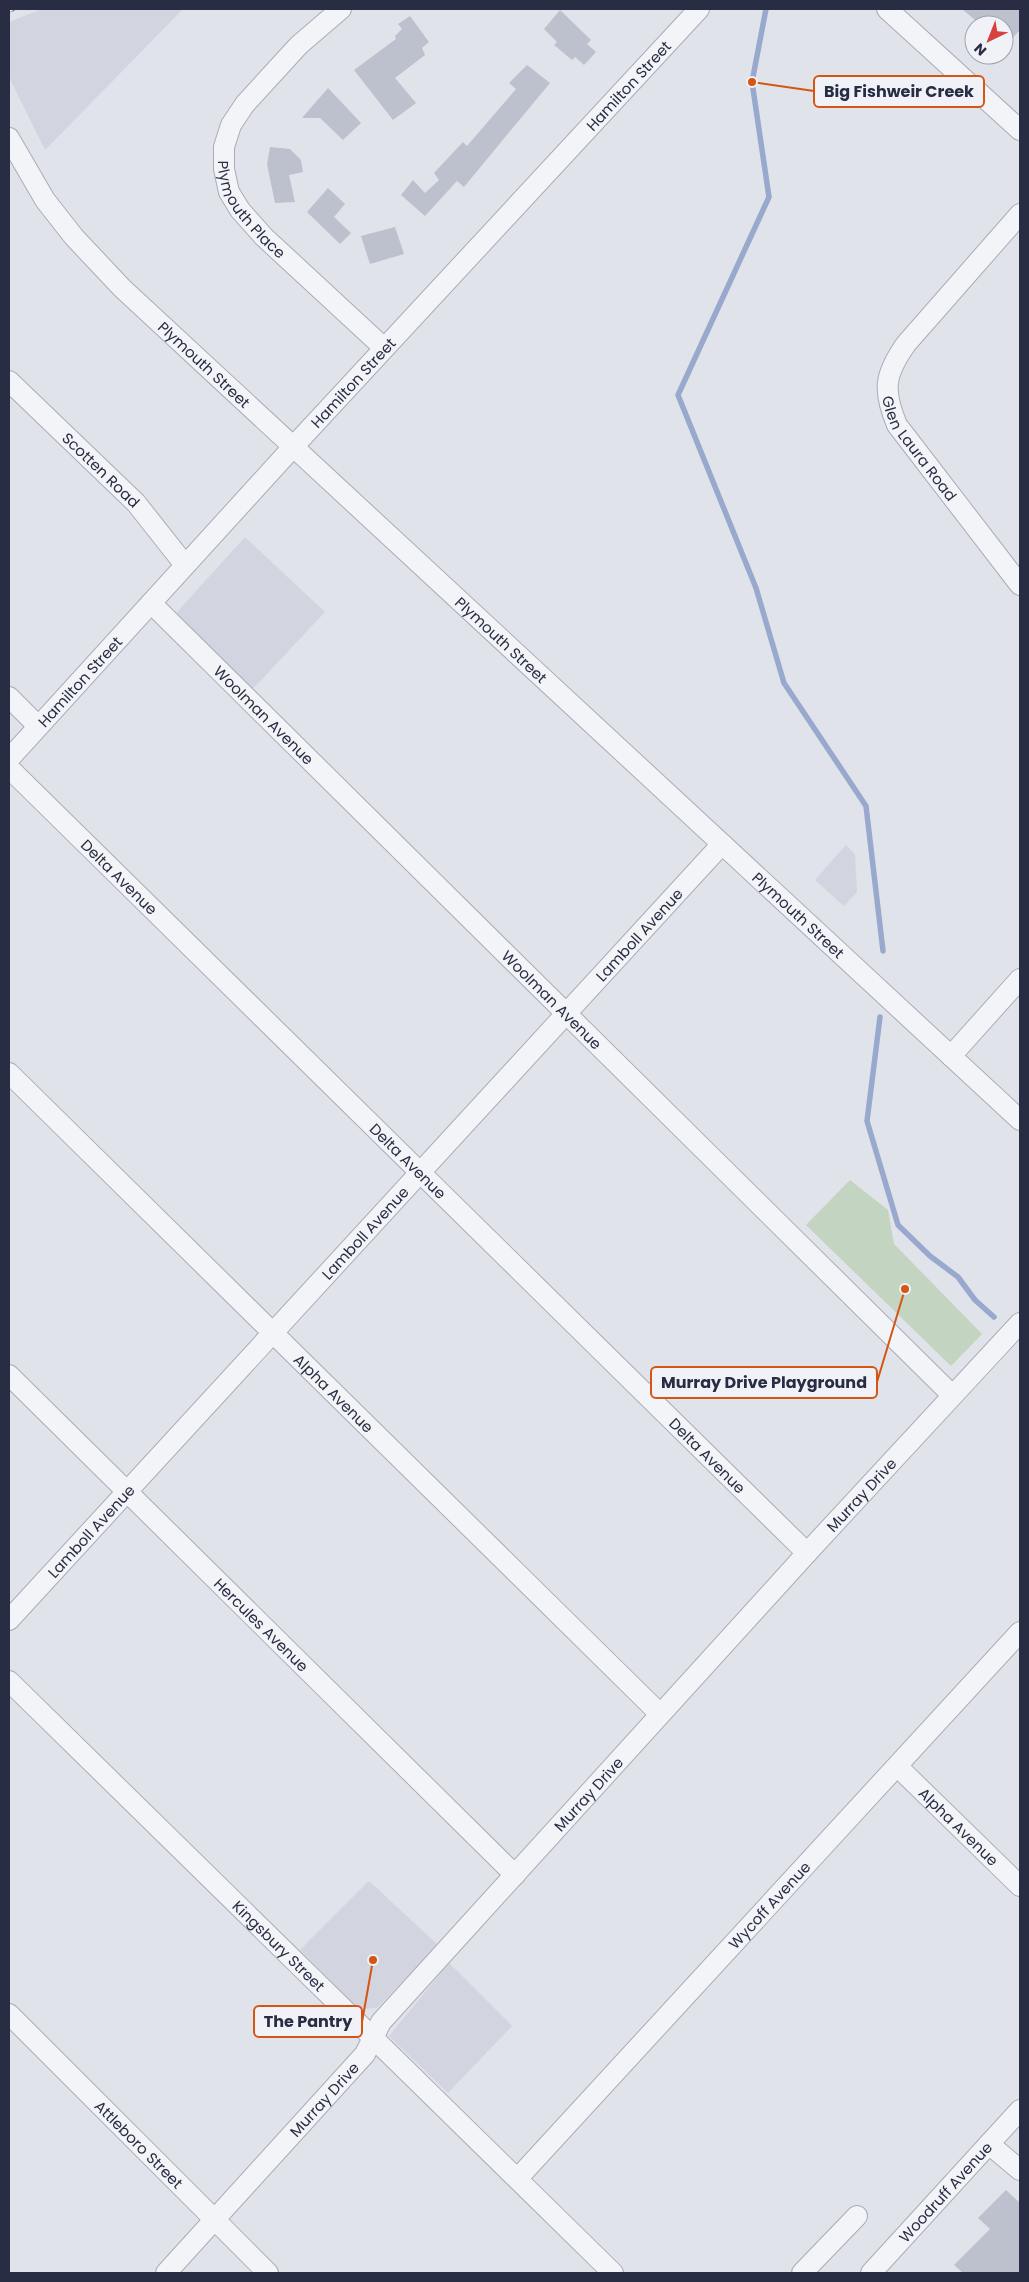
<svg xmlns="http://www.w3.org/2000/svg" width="1029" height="2282" viewBox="0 0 1029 2282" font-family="Poppins,sans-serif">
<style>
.built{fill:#d2d5df}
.green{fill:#c3d5c1}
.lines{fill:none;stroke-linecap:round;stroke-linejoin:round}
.stream{stroke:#99a9cd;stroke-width:5.5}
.building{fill:#bdc1cd}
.minor-casing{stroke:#a9acb8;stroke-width:22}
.minor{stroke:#f3f4f8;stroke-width:20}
.rail-casing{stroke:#797f95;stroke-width:5.5}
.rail{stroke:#f0f2f7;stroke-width:4;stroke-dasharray:11;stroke-linecap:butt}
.labels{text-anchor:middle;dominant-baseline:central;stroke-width:4;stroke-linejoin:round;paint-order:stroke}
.street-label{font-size:15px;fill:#282d43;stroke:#f0f2f7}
.leader{fill:none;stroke:#d55512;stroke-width:2}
.callout-dot{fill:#d55512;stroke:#f0f2f7;stroke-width:2}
.callout{fill:#f0f2f7;stroke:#d55512;stroke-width:2}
.callout-label{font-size:16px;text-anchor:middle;font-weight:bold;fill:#282d43}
</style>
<rect width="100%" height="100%" fill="#e0e3ea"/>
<!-- built -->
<g class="built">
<path d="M 42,9 L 183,9 L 45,150 L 9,77 L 9,22 Z"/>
<path d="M 245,537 L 325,612 L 250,692 L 179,621 L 177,612 Z"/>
<path d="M 846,845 L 855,854 L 857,892 L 844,906 L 815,880 Z"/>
<path d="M 369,1881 L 438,1945 L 377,2008 L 359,2009 L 300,1950 Z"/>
<path d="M 449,1963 L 512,2026 L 448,2093 L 389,2036 Z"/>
</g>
<!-- green -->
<path class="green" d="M 850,1180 L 888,1210 L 894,1244 L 982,1334 L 951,1366 L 806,1225 Z"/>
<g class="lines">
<!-- stream -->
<g class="stream">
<path d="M 766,9 L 752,82 L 769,197 L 678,395 L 756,588 L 784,683 L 866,806 L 883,951"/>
<path d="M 880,1017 L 867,1121 L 898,1225 L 930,1256 L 958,1277 L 975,1300 L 994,1317"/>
</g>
</g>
<!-- building -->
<g class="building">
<path d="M 962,9 L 1020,9 L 1020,30 L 1004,47 L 1004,25 L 981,25 Z"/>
<path d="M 560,10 L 591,40 L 587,44 L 596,52 L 584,65 L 575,57 L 572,60 L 554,45 L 557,42 L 544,29 Z"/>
<path d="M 410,16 L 429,42 L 422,48 L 425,55 L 395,78 L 416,103 L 393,120 L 354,70 L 396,39 L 395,36 L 402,29 L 398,24 Z"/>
<path d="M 527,65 L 550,83 L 464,187 L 457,181 L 425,216 L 401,195 L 413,180 L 425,193 L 439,180 L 434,173 L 463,142 L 467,146 L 516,89 L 509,83 Z"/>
<path d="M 328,88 L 361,123 L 343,140 L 320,118 L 302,118 Z"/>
<path d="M 270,147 L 290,149 L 301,160 L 303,172 L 289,175 L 295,202 L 275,203 L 267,164 Z"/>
<path d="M 328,188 L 345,204 L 334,217 L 351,233 L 340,244 L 307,212 Z"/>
<path d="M 395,227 L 404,254 L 370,264 L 361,236 Z"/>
<path d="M 1006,2190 L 1020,2203 L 1020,2273 L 963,2273 L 954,2265 L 990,2229 L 978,2218 Z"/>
</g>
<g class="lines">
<defs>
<g id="minor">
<path id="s1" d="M 341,9 L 299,45 L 245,104 L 231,125 L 224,147 L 224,169 L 229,192 L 240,210 L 264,237 L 384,348"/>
<path d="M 887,9 L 1020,130"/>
<path id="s2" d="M 9,138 L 45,200 L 74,237 L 122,288 L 1020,1120"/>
<path id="s3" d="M 1020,214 L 906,344 C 885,374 882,389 897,425 L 1020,585"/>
<path id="s4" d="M 9,381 L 136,503 L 185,565"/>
<path id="s5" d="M 151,603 L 952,1395"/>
<path d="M 9,697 L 38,726"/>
<path id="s6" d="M 9,759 L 293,447 L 699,9"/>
<path id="s7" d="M 9,768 L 807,1553"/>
<path d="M 951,1056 L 1020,979"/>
<path id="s8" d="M 9,1073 L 660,1714"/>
<path id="s9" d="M 9,1375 L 515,1875"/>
<path id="s10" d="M 9,1620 L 722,844"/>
<path id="s11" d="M 9,1681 L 613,2273"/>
<path id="s12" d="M 898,1767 L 1020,1886"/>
<path id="s13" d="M 9,2014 L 268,2273"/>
<path d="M 989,2144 L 1020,2170"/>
<path id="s14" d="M 518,2178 L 1020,1632"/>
<path id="s15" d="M 166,2273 L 365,2054 L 381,2022 L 807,1553 L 1020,1323"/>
<path d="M 802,2273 L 857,2216"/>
<path id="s16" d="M 871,2273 L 1020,2110"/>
</g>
</defs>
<!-- minor casing -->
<use href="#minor" class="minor-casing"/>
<!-- minor -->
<use href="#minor" class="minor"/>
<defs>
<path id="rail" d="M 9,10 L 12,9"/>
</defs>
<!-- rail casing -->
<use href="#rail" class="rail-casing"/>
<!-- rail -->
<use href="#rail" class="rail"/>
</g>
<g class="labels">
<!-- street labels -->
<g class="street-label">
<text stroke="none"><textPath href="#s6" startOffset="915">Hamilton Street</textPath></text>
<text stroke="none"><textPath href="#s1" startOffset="255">Plymouth Place</textPath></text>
<text stroke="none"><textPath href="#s2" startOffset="301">Plymouth Street</textPath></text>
<text stroke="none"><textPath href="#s6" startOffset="510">Hamilton Street</textPath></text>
<text stroke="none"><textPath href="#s3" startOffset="291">Glen Laura Road</textPath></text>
<text stroke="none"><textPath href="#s4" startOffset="128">Scotten Road</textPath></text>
<text stroke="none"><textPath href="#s2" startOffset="706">Plymouth Street</textPath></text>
<text stroke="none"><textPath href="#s6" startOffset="105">Hamilton Street</textPath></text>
<text stroke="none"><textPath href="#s5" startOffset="159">Woolman Avenue</textPath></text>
<text stroke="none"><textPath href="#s7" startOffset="155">Delta Avenue</textPath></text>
<text stroke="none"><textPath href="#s2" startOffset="1111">Plymouth Street</textPath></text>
<text stroke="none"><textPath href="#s10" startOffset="931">Lamboll Avenue</textPath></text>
<text stroke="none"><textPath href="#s5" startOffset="564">Woolman Avenue</textPath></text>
<text stroke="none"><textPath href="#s7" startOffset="560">Delta Avenue</textPath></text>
<text stroke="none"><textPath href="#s10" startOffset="526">Lamboll Avenue</textPath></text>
<text stroke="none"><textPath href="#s8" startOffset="456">Alpha Avenue</textPath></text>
<text stroke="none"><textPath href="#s7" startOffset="980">Delta Avenue</textPath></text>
<text stroke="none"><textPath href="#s15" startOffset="1045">Murray Drive</textPath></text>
<text stroke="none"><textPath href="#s10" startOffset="121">Lamboll Avenue</textPath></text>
<text stroke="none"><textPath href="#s9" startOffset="355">Hercules Avenue</textPath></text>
<text stroke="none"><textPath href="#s15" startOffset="640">Murray Drive</textPath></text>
<text stroke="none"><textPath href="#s12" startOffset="85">Alpha Avenue</textPath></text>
<text stroke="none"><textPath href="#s14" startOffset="371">Wycoff Avenue</textPath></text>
<text stroke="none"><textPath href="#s11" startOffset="378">Kingsbury Street</textPath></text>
<text stroke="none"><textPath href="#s15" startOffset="235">Murray Drive</textPath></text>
<text stroke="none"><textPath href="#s13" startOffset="184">Attleboro Street</textPath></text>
<text stroke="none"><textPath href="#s16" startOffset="110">Woodruff Avenue</textPath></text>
</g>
</g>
<!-- callouts -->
<path class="leader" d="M752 82L814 91M905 1289L877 1382M373 1960L362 2022"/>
<g class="callout-dot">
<circle cx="752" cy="82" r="5"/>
<circle cx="905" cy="1289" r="5"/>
<circle cx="373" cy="1960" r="5"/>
</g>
<g class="callout">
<rect x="814" y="76" width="170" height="31" rx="5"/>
<rect x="651" y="1367" width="226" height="31" rx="5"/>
<rect x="254" y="2006" width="108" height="31" rx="5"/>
</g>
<g class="callout-label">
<text x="899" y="97">Big Fishweir Creek</text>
<text x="764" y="1388">Murray Drive Playground</text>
<text x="308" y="2027">The Pantry</text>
</g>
<!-- border -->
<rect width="1029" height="2282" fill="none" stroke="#282d43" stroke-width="20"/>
<!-- north arrow -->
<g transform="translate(989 40) rotate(223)"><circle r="24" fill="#f0f2f7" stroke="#a0a3af"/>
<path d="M0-4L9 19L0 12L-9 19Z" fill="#d7413e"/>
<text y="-8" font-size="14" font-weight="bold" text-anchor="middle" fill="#282d43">N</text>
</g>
</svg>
